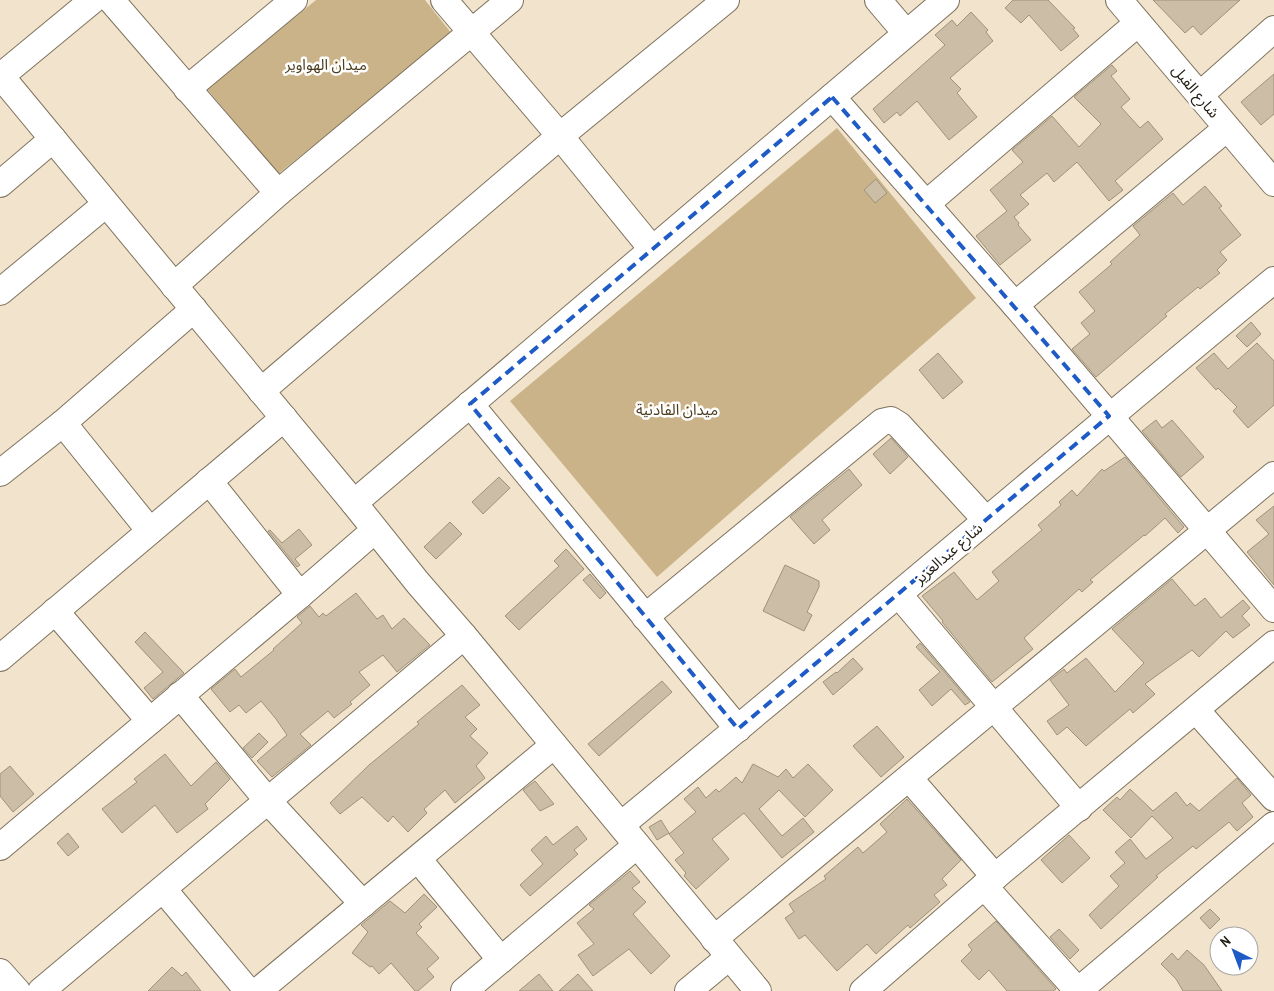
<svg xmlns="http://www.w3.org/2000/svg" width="1274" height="991" viewBox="0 0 1274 991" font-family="'Archivo Narrow','Noto Sans Arabic',sans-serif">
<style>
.green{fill:#cbb389}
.building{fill:#ccbea6;stroke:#9f927b}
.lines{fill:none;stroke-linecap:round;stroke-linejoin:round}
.minor-casing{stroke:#7f725d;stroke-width:28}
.minor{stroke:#fff;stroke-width:26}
.marked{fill:none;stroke:#1f5bc7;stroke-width:4;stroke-dasharray:10 6;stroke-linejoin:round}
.labels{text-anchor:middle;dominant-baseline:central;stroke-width:5;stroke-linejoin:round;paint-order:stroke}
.park-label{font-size:15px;fill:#4c3b1c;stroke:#fff}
.street-label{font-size:15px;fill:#262118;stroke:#fff}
</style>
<rect width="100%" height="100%" fill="#f2e4cc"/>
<!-- green -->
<g class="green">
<path d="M 316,0 L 425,0 L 452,34 L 278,174 L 207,89 Z"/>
<path d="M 837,128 L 976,298 L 657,577 L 510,401 Z"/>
</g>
<!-- building -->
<g class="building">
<path d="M 1013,0 L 1048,0 L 1075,28 L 1073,29 L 1079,36 L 1061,51 L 1029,15 L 1021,23 L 1005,8 Z"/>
<path d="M 1153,0 L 1240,0 L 1201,35 L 1193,26 L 1185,33 Z"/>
<path d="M 971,12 L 988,30 L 986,32 L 993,41 L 950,78 L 961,89 L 957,93 L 977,117 L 949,140 L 917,101 L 900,116 L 897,112 L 884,123 L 873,109 L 945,45 L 935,35 L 952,20 L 957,26 Z"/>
<path d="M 1112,65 L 1117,71 L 1111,76 L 1130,99 L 1121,107 L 1140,128 L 1148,121 L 1163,139 L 1115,181 L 1123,190 L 1109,201 L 1077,162 L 1054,182 L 1047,173 L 1020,195 L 1029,204 L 1014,217 L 1019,223 L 1018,225 L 1031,240 L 1000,265 L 976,236 L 1007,211 L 990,190 L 1023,162 L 1012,150 L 1052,116 L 1079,147 L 1101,124 L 1074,97 Z"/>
<path d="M 1274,74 L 1274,114 L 1261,125 L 1241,102 Z"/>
<path d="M 876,179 L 887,193 L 875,203 L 864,190 Z"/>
<path d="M 1205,186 L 1222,206 L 1219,208 L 1241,235 L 1220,252 L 1227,260 L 1217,270 L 1220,273 L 1200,289 L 1198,287 L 1165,314 L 1167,316 L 1096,377 L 1072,349 L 1090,334 L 1081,323 L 1095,311 L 1079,292 L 1112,264 L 1110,262 L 1140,235 L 1133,226 L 1173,193 L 1183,205 Z"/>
<path d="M 1251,322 L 1261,334 L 1247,347 L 1236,336 Z"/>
<path d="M 1257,343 L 1274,361 L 1274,405 L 1248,428 L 1233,411 L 1237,407 L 1218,388 L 1216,390 L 1196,368 L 1214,353 L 1228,369 Z"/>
<path d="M 938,353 L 963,382 L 943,399 L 919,370 Z"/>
<path d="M 1156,420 L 1162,428 L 1172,420 L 1204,457 L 1181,477 L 1142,431 Z"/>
<path d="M 891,438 L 908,457 L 890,474 L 873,454 Z"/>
<path d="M 1125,457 L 1184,527 L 1178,533 L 1165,518 L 1145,536 L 1144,535 L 1090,580 L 1093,582 L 1082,592 L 1079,589 L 1024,638 L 1033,649 L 992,682 L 942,622 L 943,621 L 922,596 L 954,572 L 977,600 L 999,581 L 992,572 L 1042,530 L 1038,525 L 1061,505 L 1059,502 L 1072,490 L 1077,496 L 1102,469 L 1104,471 Z"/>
<path d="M 849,469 L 862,485 L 822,520 L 830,530 L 814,544 L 790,517 Z"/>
<path d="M 499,477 L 510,488 L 483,514 L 472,502 Z"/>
<path d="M 1274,506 L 1274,585 L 1247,552 L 1269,534 L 1256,520 Z"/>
<path d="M 450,522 L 462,534 L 436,559 L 424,547 Z"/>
<path d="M 299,529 L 312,545 L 295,559 L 300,565 L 297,567 L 268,531 L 270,530 L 282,543 Z"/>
<path d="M 566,549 L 584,569 L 519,630 L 505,616 L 559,566 L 554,561 Z"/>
<path d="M 785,565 L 819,581 L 819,587 L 807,612 L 812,615 L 804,631 L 763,611 Z"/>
<path d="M 590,574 L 606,593 L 600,599 L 583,580 Z"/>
<path d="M 1172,579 L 1195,606 L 1205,598 L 1221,618 L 1243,600 L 1250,608 L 1242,616 L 1250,625 L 1233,638 L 1226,631 L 1199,657 L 1192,650 L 1145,684 L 1155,694 L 1133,713 L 1130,709 L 1086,746 L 1067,727 L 1057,735 L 1047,721 L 1069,705 L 1050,680 L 1064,669 L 1067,673 L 1086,658 L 1115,692 L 1144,663 L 1112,629 Z"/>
<path d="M 356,593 L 377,619 L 383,615 L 392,629 L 404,618 L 430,645 L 397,672 L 383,655 L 359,672 L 370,685 L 350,702 L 352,704 L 334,718 L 328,711 L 300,734 L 311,745 L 272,777 L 257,761 L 287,735 L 276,719 L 261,701 L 246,713 L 239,705 L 230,712 L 211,689 L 235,669 L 241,677 L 274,650 L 273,649 L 302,623 L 297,617 L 310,606 L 319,617 L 323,613 L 326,616 Z"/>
<path d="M 145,632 L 184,673 L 153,699 L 144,688 L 163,672 L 135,642 Z"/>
<path d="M 920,643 L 970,702 L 965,705 L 951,689 L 932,706 L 919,690 L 940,672 L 916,647 Z"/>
<path d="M 853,658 L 863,669 L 833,695 L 823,682 L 836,672 L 837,673 Z"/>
<path d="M 662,681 L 672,692 L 599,756 L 588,744 Z"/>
<path d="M 462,685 L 480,705 L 465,717 L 477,729 L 470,736 L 488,753 L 476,766 L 485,778 L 455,803 L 445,790 L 424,809 L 427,813 L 408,832 L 393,816 L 388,822 L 362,797 L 340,814 L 330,803 L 369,765 L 419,724 L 417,722 Z"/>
<path d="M 877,726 L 904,757 L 881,777 L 853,746 Z"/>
<path d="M 259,733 L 268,742 L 252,758 L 243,748 Z"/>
<path d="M 165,754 L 191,786 L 216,762 L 230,779 L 205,804 L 208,809 L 177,833 L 155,805 L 122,833 L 102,809 L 137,782 L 134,779 Z"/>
<path d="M 753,764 L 778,777 L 786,769 L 793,778 L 808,764 L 833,790 L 805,817 L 779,790 L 759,809 L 782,836 L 803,818 L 814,832 L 782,858 L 744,813 L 712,839 L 729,859 L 696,889 L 684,876 L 686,873 L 675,860 L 684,853 L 669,834 L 696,812 L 684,799 L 698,787 L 706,798 L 716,789 L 719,792 L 736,777 L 742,783 Z"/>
<path d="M 10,766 L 34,794 L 13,812 L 0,796 L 0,774 Z"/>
<path d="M 1237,778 L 1251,795 L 1242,803 L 1253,817 L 1237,831 L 1229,822 L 1196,849 L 1193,846 L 1156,876 L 1158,877 L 1101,929 L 1089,915 L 1119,886 L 1110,876 L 1125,863 L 1115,852 L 1130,839 L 1146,859 L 1173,838 L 1152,816 L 1131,838 L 1103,810 L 1117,797 L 1120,800 L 1130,789 L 1153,811 L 1176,792 L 1187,806 L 1190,803 L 1199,811 Z"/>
<path d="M 535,781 L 554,804 L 540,811 L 523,790 Z"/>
<path d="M 907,799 L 961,860 L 942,879 L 947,885 L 934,895 L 940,902 L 910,928 L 908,925 L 876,954 L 867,944 L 837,971 L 805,935 L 799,939 L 785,918 L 794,912 L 789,904 L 826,879 L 824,876 L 858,847 L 863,853 L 887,832 L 880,824 Z"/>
<path d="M 661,820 L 669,833 L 657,840 L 649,827 Z"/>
<path d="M 577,826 L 587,839 L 574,850 L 578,854 L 530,896 L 520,885 L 543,864 L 531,850 L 546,836 L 553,845 Z"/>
<path d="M 68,833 L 79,847 L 68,856 L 57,843 Z"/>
<path d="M 1069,835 L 1090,858 L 1062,883 L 1041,860 Z"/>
<path d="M 630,871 L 640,882 L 632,888 L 646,902 L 633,914 L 670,956 L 651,974 L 629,949 L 593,976 L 578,955 L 594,944 L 577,923 L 594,909 L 589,905 Z"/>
<path d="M 424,894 L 437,907 L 419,924 L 422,927 L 416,933 L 439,958 L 427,969 L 434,977 L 418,991 L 415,991 L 391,963 L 379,974 L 372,966 L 370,967 L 352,953 L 368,932 L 361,925 L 390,901 L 405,913 Z"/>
<path d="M 1210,909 L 1220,919 L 1210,929 L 1200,918 Z"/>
<path d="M 996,921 L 1056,989 L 1053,991 L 1007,991 L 989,970 L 979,980 L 961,961 L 972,950 L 968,945 Z"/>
<path d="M 1059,929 L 1079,950 L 1070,959 L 1050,937 Z"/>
<path d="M 1187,950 L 1204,965 L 1222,991 L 1183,991 L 1176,979 L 1161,964 L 1172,953 L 1178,960 Z"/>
<path d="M 172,967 L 182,976 L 186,972 L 201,991 L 148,991 Z"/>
<path d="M 539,974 L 553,991 L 519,991 Z"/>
<path d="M 578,974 L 593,991 L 559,991 Z"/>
</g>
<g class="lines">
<defs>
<g id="minor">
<path d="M 111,0 L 278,193"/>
<path d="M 444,0 L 560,136 L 652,249"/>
<path d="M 878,0 L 906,33"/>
<path d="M 1119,0 L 1274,183"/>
<path d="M 0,75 L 354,503 L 418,583 L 464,636 L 758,991"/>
<path d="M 1,76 L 93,0"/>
<path d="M 187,89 L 294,0"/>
<path d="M 1200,95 L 1274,29"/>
<path d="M 832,97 L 1015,305 L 1274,609"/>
<path d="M 0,184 L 53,139"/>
<path d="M 926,204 L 1138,23"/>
<path d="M 174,286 L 278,193 L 510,0"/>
<path d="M 0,292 L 106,204"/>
<path d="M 1015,305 L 1227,128"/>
<path d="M 261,391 L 560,136 L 726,0"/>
<path d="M 470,404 L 738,729"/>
<path d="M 63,423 L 150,531"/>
<path d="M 0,473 L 63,423 L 194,309"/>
<path d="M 209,481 L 300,595"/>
<path d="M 354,503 L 946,0"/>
<path d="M 899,595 L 1079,808"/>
<path d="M 55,611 L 150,721"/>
<path d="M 645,617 L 882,422 L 891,420 L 899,425 L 986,520"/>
<path d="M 0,658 L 284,418"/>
<path d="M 180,695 L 268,801 L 363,904"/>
<path d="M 1196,710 L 1274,798"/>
<path d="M 909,778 L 995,877"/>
<path d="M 621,825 C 840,645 1055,461 1274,280"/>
<path d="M 0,847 L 300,595 L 375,530"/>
<path d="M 418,859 L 501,960"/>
<path d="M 984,886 L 1078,991"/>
<path d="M 163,889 L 248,991"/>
<path d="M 714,939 L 1274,475"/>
<path d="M 0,972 L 17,991"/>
<path d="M 41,991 L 464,636"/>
<path d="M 258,991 L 554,745"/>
<path d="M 464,991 L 637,845"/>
<path d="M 688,991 L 729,957"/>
<path d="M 863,991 L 984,886 L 1274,644"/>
<path d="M 1078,991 L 1274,825"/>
</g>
</defs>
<!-- minor casing -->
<use href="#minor" class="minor-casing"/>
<!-- minor -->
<use href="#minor" class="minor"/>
</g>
<!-- marked area -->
<path class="marked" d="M 832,97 L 1109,416 L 738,729 L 470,404 Z"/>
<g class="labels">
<!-- park labels -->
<g class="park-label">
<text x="326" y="64">ميدان الهواوير</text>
<text x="677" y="409">ميدان الفادنية</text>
</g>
<!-- street labels -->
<g class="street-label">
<text transform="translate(1196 91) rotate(50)">شارع الفيل</text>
<text transform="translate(948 553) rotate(-41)">شارع عبدالعزيز</text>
</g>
</g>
<!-- north arrow -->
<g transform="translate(1234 951) rotate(318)"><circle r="24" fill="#ffffff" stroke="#a8a6a3"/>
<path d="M0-4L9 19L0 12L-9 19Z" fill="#1f5bc7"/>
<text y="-8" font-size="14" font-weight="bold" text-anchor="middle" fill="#262118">N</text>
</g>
</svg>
